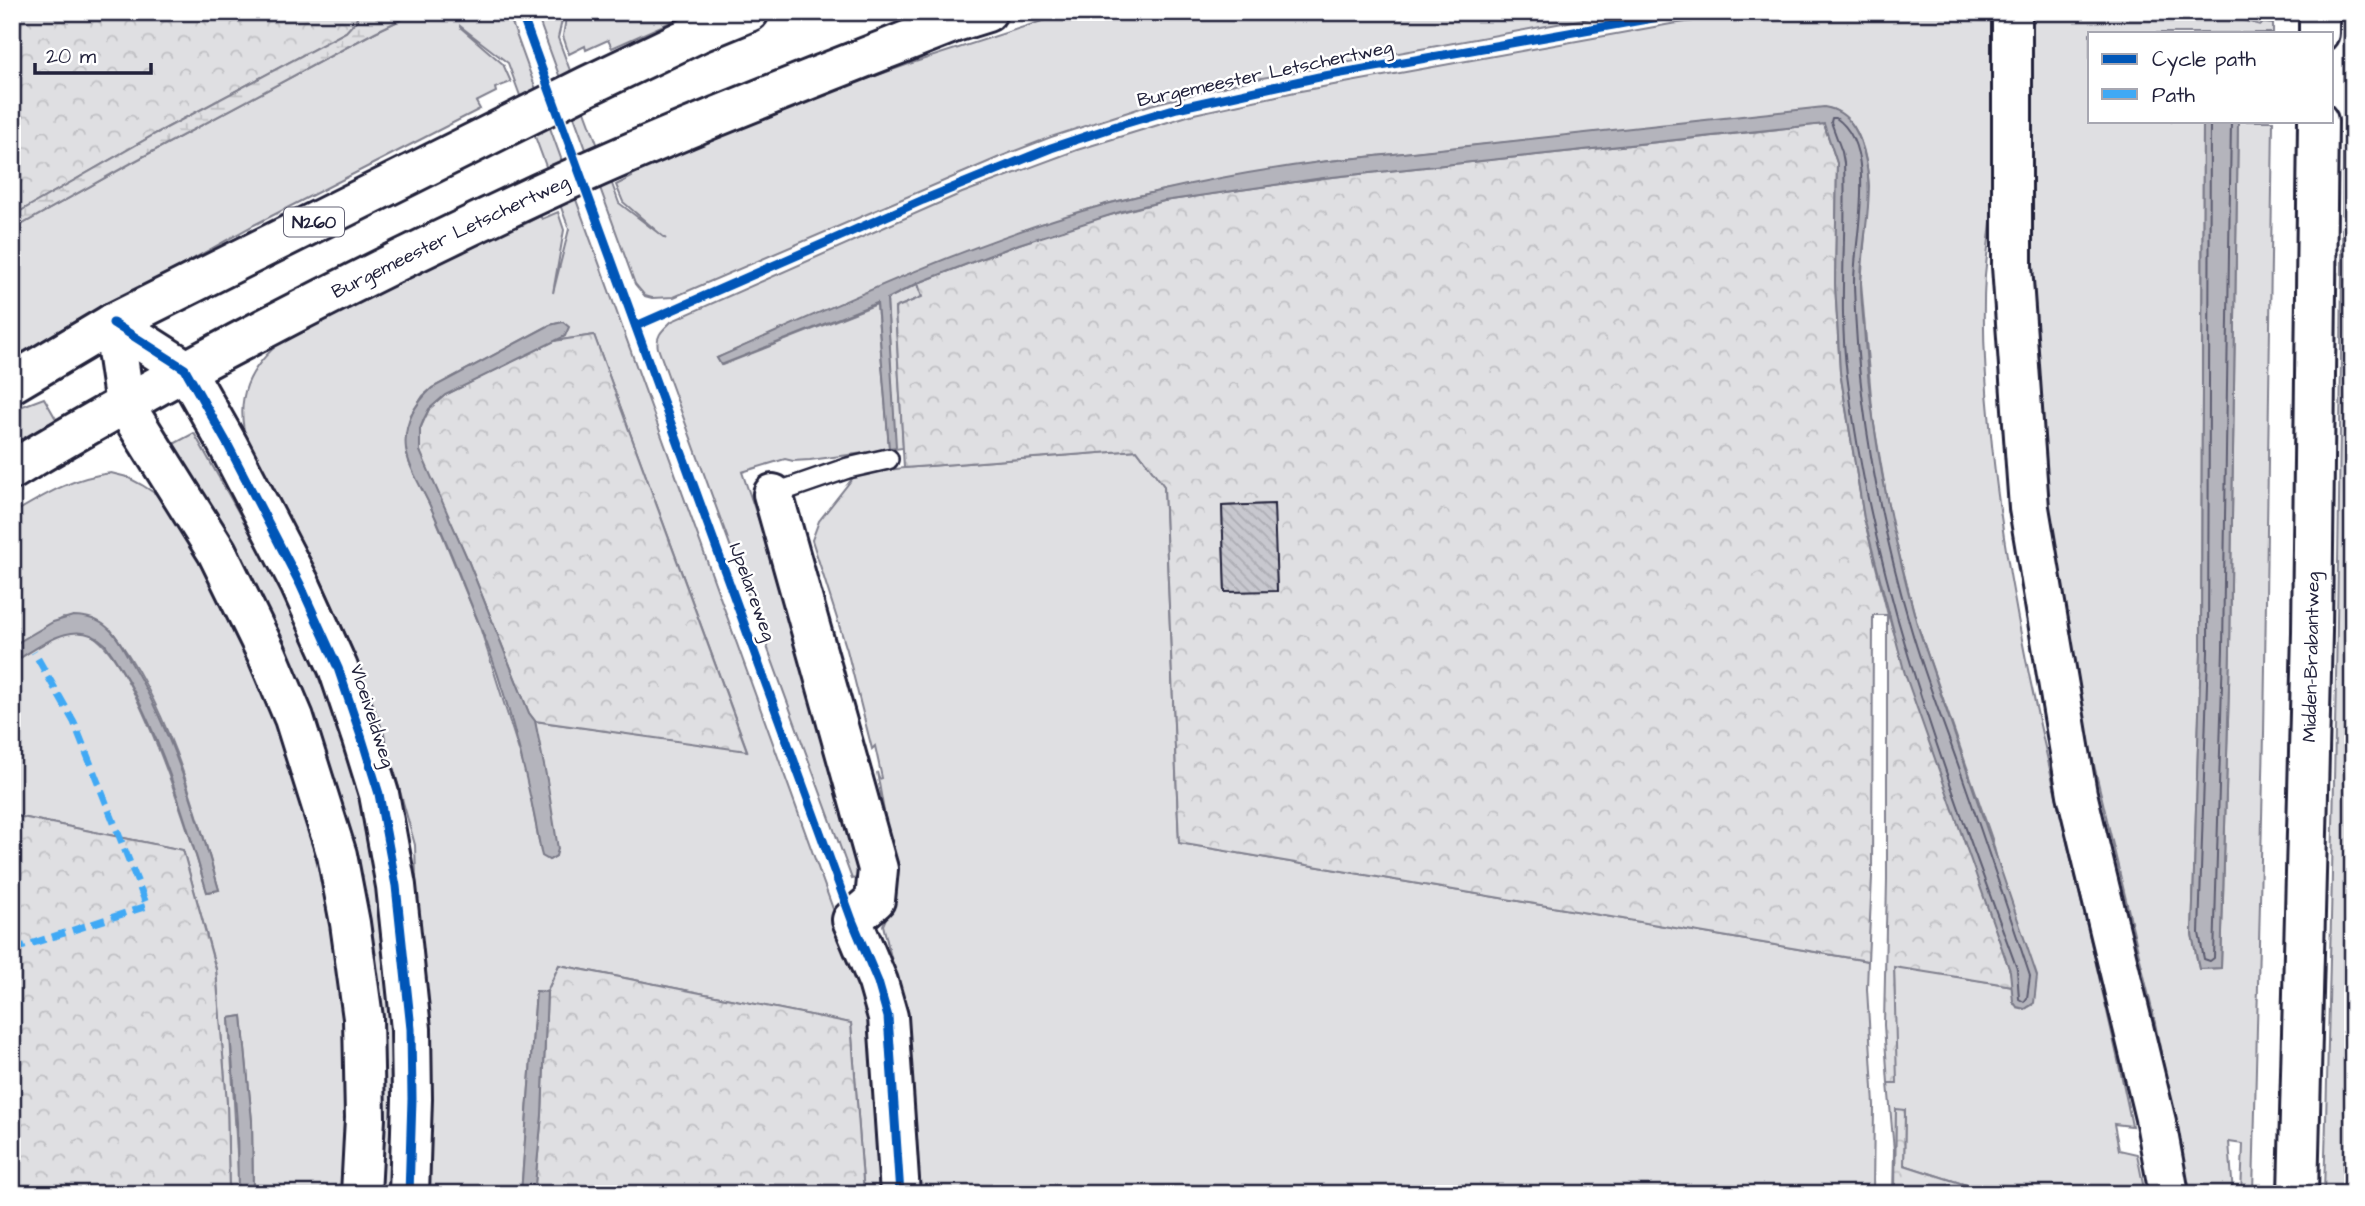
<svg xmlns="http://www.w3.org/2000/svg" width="2365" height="1206" viewBox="0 0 2365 1206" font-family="'Architects Daughter',sans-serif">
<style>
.grass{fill:#dfdfe2;stroke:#80808e;stroke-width:2;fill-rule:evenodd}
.forest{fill:url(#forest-crowns);stroke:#80808e;stroke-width:2;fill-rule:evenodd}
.wetland{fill:url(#wetland-marsh);stroke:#80808e;stroke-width:2}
.water{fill:#b4b4bc;stroke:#7a7a88;stroke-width:2}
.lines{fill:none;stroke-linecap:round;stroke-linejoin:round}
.shore{stroke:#5c5c6f;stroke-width:2}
.building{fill:url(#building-back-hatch);stroke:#22223b;stroke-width:2}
.service-casing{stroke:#22223b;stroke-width:24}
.minor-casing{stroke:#22223b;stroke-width:44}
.primary-casing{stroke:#22223b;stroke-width:44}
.trunk-casing{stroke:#22223b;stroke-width:44}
.service{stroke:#fff;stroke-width:19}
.minor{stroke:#fff;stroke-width:38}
.primary{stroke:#fff;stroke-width:38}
.trunk{stroke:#fff;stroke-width:38}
.quiet{stroke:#3fa9f5;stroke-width:7;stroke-dasharray:14 7;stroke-linecap:butt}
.cycleway-casing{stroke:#fff;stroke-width:13}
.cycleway{stroke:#0057b8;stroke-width:9}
.labels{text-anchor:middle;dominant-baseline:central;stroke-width:5;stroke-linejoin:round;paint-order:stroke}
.shield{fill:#fff;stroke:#646476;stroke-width:2}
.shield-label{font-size:18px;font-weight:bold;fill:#22223b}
.street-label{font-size:19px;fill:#22223b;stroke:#fff}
</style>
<defs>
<pattern id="forest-crowns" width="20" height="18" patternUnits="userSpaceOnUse" patternTransform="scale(1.75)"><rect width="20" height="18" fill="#dfdfe2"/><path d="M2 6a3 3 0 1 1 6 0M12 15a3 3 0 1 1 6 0" fill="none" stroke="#bfbfc3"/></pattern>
<pattern id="wetland-marsh" width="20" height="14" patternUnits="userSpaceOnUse" patternTransform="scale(1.75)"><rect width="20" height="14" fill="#dfdfe2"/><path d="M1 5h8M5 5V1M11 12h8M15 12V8" fill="none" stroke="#bfbfc3"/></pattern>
<pattern id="building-back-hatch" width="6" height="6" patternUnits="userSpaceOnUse" patternTransform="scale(1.75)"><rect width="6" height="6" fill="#c8c8cf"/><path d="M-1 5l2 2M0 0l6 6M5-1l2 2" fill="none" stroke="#acacb3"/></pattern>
</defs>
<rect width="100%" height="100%" fill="#fff"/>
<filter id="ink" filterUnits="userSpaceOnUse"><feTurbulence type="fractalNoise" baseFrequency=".0143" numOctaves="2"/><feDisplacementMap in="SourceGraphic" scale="14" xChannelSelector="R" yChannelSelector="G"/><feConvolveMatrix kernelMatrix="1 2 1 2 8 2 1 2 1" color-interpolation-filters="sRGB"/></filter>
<g filter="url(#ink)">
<!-- grass -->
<g class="grass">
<path d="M 417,12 L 508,12 L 866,1000 L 873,1049 L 882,1194 L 864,1194 L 851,1023 L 559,965 L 547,992 L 536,991 L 521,1194 L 426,1194 L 415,845 L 384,734 L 354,653 L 316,569 L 247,443 C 234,398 248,368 284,339 L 519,220 L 523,225 L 540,216 L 542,219 L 558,212 L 564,230 L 553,293 L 569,229 L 508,63 L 460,26 L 460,27 L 503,64 L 511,82 L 495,88 L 496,92 L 476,102 L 480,109 L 254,225 L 12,360 L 12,230 L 135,161 L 375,32 ZM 563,322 L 565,336 L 554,341 L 594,335 L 747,750 L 535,721 L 556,856 L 549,860 L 541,852 L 527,776 L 479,624 L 432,509 L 409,462 L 410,416 L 423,396 L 432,388 L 550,325 Z"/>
<path d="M 536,12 L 564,12 L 558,38 L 619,203 L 666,239 L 623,202 L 616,185 L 632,177 L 631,174 L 692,141 L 909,64 L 1070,12 L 1623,12 L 1251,80 L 1150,105 L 1051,137 L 1002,156 L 674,297 L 652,298 L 645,296 L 635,284 Z"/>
<path d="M 567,12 L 693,12 L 612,48 L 608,40 L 586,50 L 585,46 L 569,54 L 563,36 Z"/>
<path d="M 1762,12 L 1987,12 L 1995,29 C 1995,79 1998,130 1995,180 C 1993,212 1988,243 1985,275 C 1982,324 1985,376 1990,425 C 2012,663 2085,892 2132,1126 L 2114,1124 L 2119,1150 L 2137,1154 L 2145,1194 L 1994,1194 L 1904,1165 L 1905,1111 L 1896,1110 L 1895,1194 L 1893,1194 L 1894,1151 L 1888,1083 L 1896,1083 L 1894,966 L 2013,986 L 2014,1004 L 2025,1009 L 2032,1005 L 1992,839 L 1917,624 L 1891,523 L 1873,419 L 1861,283 L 1869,186 C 1867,157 1861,117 1828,108 L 1320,162 L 1159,191 L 1106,204 L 1002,238 L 827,310 L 717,358 L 722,365 L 877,304 L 889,447 L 895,447 L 887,299 L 917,284 L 922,297 L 895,308 L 903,448 L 810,460 L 793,461 L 785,459 L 742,472 L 782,587 L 848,830 L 858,874 L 857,878 L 852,879 L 658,348 C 655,335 664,329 672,321 L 962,193 L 1077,150 L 1194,114 L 1295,92 L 1671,24 Z"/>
<path d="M 2027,12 L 2211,12 L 2261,25 L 2263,23 L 2273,24 L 2273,33 L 2090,33 L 2090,121 L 2203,121 L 2201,652 L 2192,934 L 2199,969 L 2221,968 L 2230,650 L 2238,121 L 2273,121 L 2264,734 L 2253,1194 L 2241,1194 L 2243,1144 L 2229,1142 L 2233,1194 L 2189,1194 L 2154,1018 L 2085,727 L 2056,594 L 2030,374 Z"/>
<path d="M 2344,12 L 2353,12 L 2353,1162 L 2343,1161 L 2343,1169 L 2353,1172 L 2353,1194 L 2324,1194 C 2335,800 2342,406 2344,12 Z"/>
<path d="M 44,398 L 56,419 L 12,445 L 12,410 Z"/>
<path d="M 194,433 L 272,572 L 294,618 L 333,712 L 364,808 L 388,916 L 401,1194 L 372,1194 L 360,923 L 168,447 Z"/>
<path d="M 1137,450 L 1164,486 L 1179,843 L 1868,961 L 1867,989 L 1874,1105 L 1873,1194 L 916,1194 L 906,1018 L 883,925 L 893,903 L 895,890 L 888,834 L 877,772 L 879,779 L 882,778 L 875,746 L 872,749 L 847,650 L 812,540 L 819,521 L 856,474 L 904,468 Z"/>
<path d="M 111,473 L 127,477 L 142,485 L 156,494 L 179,519 L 266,689 L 323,868 L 347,1028 L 346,1194 L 253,1194 L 252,1121 L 242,1016 L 229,1018 L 238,1170 L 238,1194 L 229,1194 L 227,1104 L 216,969 L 183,850 L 12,815 L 12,663 C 32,651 60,627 84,632 C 132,642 193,845 207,892 L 219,890 C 195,805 166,701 111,630 L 63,618 L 12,646 L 12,514 C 46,494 71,478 111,473 Z"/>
</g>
<!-- forest -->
<g class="forest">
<path d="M 12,12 L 359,12 L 356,21 L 346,32 L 157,133 L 12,216 Z"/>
<path d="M 1824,124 L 1837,163 L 1835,283 L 1840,372 L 1864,518 L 1888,615 L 2010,971 L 2013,986 L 1894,967 L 1897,1083 L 1888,1083 L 1884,1025 L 1887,879 L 1887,615 L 1873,615 L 1872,877 L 1868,961 L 1179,843 L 1164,486 L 1137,450 L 904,468 L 895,308 L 922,297 L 918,283 L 1019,244 L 1083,222 L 1164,201 L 1323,178 ZM 1273,504 L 1277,590 L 1225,592 L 1222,506 Z"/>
<path d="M 594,335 L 747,751 L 535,721 L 529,713 L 467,558 L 423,461 L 420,451 L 420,429 L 429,409 L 445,395 L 554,341 Z"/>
<path d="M 12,815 L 183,850 L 216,970 L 227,1104 L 229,1194 L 12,1194 Z"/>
<path d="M 559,965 L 851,1023 L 864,1194 L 534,1194 L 542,1115 L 547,992 Z"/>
<path d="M 1896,1109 L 1905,1110 L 1904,1165 L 1994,1194 L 1895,1194 Z"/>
</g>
<!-- wetland -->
<path class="wetland" d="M 359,12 L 417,12 L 375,32 L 135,161 L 12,230 L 12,216 L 157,133 L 346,32 L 356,21 Z"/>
<!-- water -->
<g class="water">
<path d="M 1824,107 C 1852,111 1861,137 1866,162 C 1874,202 1861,243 1861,283 C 1861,303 1864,322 1865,342 C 1872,438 1891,531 1917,624 L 2037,976 L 2034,1003 L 2025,1009 L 2017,1007 L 2013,1001 L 2010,971 L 1905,674 L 1864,518 L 1840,372 L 1835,283 L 1837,163 L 1824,124 L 1323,178 L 1164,201 L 1123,211 L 1019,244 L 918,283 L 887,299 L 896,447 L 889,448 L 877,303 L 721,365 L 717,358 C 828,309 940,256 1056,219 C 1142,192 1230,174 1320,162 Z"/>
<path d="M 2203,121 L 2238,121 L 2230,650 L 2221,968 L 2199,969 L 2192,934 L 2201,652 Z"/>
<path d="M 563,322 L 569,327 L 565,336 L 445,395 L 429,409 L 424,419 L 420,429 L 420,451 L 467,558 L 529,713 L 535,721 L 547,780 L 558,849 L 556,856 L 549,860 L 542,856 L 541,852 C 527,772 507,691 476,616 C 461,580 448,543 431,508 C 423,489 409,470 406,449 C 403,424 415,404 432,388 L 550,325 Z"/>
<path d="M 73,616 C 86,616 98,619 108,628 C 119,637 125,652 132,664 C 173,734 197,813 219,890 L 207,892 C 183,812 155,713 105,644 C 75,616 41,646 12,663 L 12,646 L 53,622 Z"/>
<path d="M 536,991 L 547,992 L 542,1115 L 534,1194 L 521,1194 Z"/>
<path d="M 242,1016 L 252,1121 L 253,1194 L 238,1194 L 237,1123 L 229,1018 Z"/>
</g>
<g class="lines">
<!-- shore -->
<g class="shore">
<path d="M 1832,118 L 1836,118 C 1880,148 1853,240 1854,285 C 1857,399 1878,515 1910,625 C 1924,674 1943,722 1960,770 C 1984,838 2007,907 2030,976 L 2027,998 L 2024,1002 L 2019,999 L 2017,969 C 1945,771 1873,585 1847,375 C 1838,304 1847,234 1844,163 L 1842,152 L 1831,122 Z"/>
<path d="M 2210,121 L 2208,652 L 2199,933 L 2204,959 L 2210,961 L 2214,958 L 2223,649 L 2231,121"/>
</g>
</g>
<!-- building -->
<path class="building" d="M 1274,504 L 1277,591 L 1225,592 L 1222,506 Z"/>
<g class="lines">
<defs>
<path id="service" d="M 773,494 L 848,468 L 888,459"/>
<g id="minor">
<path d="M 113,323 L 185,369 L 228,445 L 300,584 L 338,668 L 362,739 L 379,794 L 396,886 L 411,1029 L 412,1099 L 409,1194"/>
<path d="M 113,323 L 125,405 L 217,552 L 267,654 L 294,718 L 337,855 L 350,923 L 363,1018 L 365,1118 L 361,1194"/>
<path d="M 773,494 L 878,869 L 875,900 L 852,920 L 878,982 L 888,1017 L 900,1194"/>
</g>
<g id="primary">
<path d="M 12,383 L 113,323 L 587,86 L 698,33 L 749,12"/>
<path id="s1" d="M 12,470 C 182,367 360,277 540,193 C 676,130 816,77 955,22 L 987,12"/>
</g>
<g id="trunk">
<path d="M 2012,12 L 2012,266 L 2029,508 L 2077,794 L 2156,1122 L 2169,1194"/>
<path d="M 2319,33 L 2319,12"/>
<path id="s2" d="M 2298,1194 L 2312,632 L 2318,121"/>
</g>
</defs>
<!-- service casing -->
<use href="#service" class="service-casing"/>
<!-- minor casing -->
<use href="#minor" class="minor-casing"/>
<!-- primary casing -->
<use href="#primary" class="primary-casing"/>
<!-- trunk casing -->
<use href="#trunk" class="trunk-casing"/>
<!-- service -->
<use href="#service" class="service"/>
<!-- minor -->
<use href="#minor" class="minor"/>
<!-- primary -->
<use href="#primary" class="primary"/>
<!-- trunk -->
<use href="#trunk" class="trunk"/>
<!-- quiet -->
<path class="quiet" d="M 12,950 L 147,906 L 74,722 L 34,652"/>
<defs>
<g id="cycleway">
<path d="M 521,12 L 852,920 L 878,982 L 888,1017 L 900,1194"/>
<path d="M 113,323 L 185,369 L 228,445 L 300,584 L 338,668 L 362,739 L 379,794 L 396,886 L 411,1029 L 412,1099 L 409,1194"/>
<path d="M 636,326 L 923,200 L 1051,148 L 1120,125 L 1177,108 L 1319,77 L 1687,12"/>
</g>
</defs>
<!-- cycleway casing -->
<use href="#cycleway" class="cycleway-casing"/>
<!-- cycleway -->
<use href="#cycleway" class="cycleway"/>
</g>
</g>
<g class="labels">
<!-- shield labels -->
<rect class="shield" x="284" y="207.5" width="60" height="29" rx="5"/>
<g class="shield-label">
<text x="314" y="222">N260</text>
</g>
<!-- street labels -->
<g class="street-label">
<text transform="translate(1265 74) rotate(-12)">Burgemeester Letschertweg</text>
<text stroke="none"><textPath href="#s1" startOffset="497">Burgemeester Letschertweg</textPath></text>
<text transform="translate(752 592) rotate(70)">IJpelareweg</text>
<text stroke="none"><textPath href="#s2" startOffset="537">Midden-Brabantweg</textPath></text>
<text transform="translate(372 716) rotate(72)">Vloeiveldweg</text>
</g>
</g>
<!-- margin -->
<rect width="2365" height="1206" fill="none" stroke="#fff" stroke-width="42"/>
<rect x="21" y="21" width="2323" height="1164" fill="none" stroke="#22223b" stroke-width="2.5" filter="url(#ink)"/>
<!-- legend -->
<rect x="2088" y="32" width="245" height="91" fill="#ffffff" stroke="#a7a7b1" stroke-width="2"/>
<rect x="2102" y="54" width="35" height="10" fill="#0057b8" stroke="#a7a7b1" stroke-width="2"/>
<text x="2152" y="66" font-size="21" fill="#22223b">Cycle path</text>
<rect x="2102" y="89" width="35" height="10" fill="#3fa9f5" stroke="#a7a7b1" stroke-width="2"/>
<text x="2152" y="102" font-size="21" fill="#22223b">Path</text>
<!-- scale -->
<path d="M35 63v10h116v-10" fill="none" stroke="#22223b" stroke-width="3.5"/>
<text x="46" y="63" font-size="21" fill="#22223b" stroke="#ffffff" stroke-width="5" paint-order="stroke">20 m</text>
</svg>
